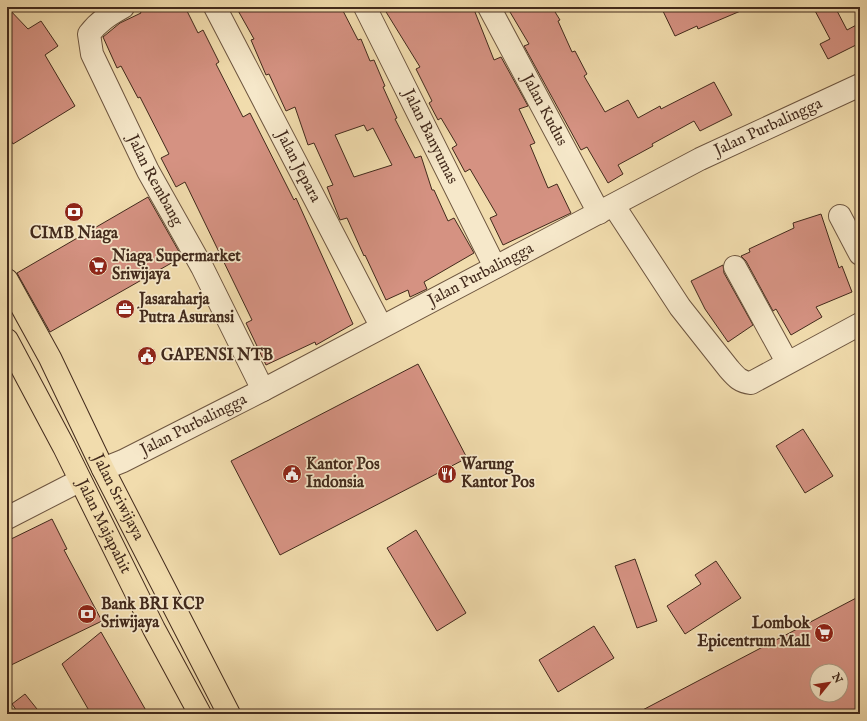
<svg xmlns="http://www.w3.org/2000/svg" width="867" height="721" viewBox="0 0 867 721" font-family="'IM FELL English',serif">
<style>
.building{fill:#d59282;stroke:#422a1c;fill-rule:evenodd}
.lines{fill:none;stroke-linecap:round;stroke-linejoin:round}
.minor-casing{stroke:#6e5640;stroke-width:24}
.major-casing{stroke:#422a1c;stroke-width:24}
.minor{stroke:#f6e8ca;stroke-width:22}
.major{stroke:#f1dcad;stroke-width:22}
.labels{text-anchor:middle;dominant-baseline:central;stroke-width:3.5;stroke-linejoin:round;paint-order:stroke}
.street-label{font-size:16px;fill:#422a1c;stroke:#f6e8ca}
.poi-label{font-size:16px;font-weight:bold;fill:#422a1c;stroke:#f6e8ca;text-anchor:start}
</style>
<rect width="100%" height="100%" fill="#f1dcad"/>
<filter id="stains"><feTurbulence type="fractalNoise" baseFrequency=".005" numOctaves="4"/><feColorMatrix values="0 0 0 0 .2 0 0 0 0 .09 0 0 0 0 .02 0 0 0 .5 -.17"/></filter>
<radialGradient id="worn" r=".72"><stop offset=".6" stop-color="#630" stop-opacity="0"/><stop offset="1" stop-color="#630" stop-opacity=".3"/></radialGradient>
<!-- building -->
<g class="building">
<path d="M 7,7 L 28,29 L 41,21 L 58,46 L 45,55 L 75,106 L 13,144 L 7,133 Z"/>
<path d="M 138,7 L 185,7 L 198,33 L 203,30 L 219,62 L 216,64 L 243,117 L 250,113 L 294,200 L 296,198 L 353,324 L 316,345 L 315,342 L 266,365 L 246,323 L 252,320 L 185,182 L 176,187 L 161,158 L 169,154 L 140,97 L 138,98 L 121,66 L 117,68 L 103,37 L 120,23 L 141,13 Z"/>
<path d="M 236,7 L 341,7 L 358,40 L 361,39 L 370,61 L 374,60 L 385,86 L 383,87 L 397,118 L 395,119 L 415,158 L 421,156 L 432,190 L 434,190 L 448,221 L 454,218 L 474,253 L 424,282 L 427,289 L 410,297 L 408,290 L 386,300 L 365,255 L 364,256 L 347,218 L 340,220 L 327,187 L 333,185 L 314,143 L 308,145 L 295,107 L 286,111 L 269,74 L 266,75 L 251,40 L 254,39 ZM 364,125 L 367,131 L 373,128 L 392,165 L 354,177 L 335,135 Z"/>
<path d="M 383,7 L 473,7 L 494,60 L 501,57 L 528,106 L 519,109 L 535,143 L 530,145 L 548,188 L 557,184 L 571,213 L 503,245 L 490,218 L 497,215 L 470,169 L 465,172 L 452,148 L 457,145 L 441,118 L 438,120 L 429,103 L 432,101 L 416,69 L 420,67 Z"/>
<path d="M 507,7 L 552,7 L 560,20 L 558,21 L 572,52 L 575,51 L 587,74 L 584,76 L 605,112 L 628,100 L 638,118 L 660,106 L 661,109 L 714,82 L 732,115 L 700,131 L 694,121 L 652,144 L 653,146 L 618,165 L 623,174 L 608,183 L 587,147 L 581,150 L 524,46 L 529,44 Z"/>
<path d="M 661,7 L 750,7 L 698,29 L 697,26 L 675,36 Z"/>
<path d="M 813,7 L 835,7 L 847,30 L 860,23 L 860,43 L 828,59 L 820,44 L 830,39 Z"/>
<path d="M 148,197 L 182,257 L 50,332 L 17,273 Z"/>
<path d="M 821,214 L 839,268 L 842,266 L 852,292 L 816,307 L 822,317 L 791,335 L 776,309 L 773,311 L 746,261 L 741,256 L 750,252 L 749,249 L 794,228 L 793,223 Z"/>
<path d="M 723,265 L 724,273 L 753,325 L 728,342 L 705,309 L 691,281 Z"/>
<path d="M 418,364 L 467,458 L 280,555 L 231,461 Z"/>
<path d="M 803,429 L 833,476 L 805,493 L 776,446 Z"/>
<path d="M 52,519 L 67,549 L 64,550 L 102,621 L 7,667 L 7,541 Z"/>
<path d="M 416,530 L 466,613 L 437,631 L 387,548 Z"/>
<path d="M 635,559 L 657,621 L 637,628 L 615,566 Z"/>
<path d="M 716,561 L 741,598 L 685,634 L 667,606 L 701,584 L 695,575 Z"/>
<path d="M 860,596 L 860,714 L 635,714 ZM 817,671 L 841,671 L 841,695 L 817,695 Z"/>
<path d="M 594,626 L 614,658 L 558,692 L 539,660 Z"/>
<path d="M 101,632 L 148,714 L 91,714 L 62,664 Z"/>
<path d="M 25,694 L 41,714 L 19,714 L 12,704 Z"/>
</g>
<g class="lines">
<defs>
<g id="minor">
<path id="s1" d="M 123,7 C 109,15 99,21 89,34 L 92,54 L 148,171 L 202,267 L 263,390"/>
<path id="s2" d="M 215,7 L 381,326"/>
<path id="s3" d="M 365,7 L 495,267"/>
<path id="s4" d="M 489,7 L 599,213"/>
<path d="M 614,206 L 680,307 L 729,369 C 736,377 740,382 751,383 L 860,324"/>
<path d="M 840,216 L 860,254"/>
<path d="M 735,267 L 787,362"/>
<path id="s5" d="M 103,469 L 123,461 L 263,390 L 700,159 L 860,85"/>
<path d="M 7,518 L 79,481"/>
</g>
<g id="major">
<path id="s6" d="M 7,280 L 50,358 L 103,469 L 229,714"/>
<path id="s7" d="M 7,340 L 64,447 L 154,629 L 200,714"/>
</g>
</defs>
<!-- minor casing -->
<use href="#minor" class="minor-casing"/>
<!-- major casing -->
<use href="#major" class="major-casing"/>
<!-- minor -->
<use href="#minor" class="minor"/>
<!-- major -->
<use href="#major" class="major"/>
</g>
<!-- icons -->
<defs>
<symbol id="bank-disc" viewBox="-11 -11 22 22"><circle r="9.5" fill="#8f2418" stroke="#f6e8ca"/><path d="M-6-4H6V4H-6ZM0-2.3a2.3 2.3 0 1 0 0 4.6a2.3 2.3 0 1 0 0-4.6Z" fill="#fff"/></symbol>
<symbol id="supermarket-disc" viewBox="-11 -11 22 22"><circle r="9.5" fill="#8f2418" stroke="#f6e8ca"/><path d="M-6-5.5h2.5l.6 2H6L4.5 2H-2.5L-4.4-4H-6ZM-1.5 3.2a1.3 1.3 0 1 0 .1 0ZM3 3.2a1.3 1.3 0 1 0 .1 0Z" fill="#fff"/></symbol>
<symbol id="office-disc" viewBox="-11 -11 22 22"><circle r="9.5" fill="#8f2418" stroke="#f6e8ca"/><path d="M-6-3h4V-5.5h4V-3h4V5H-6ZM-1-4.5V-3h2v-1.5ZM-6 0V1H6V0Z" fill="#fff"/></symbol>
<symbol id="civic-disc" viewBox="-11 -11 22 22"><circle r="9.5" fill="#8f2418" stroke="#f6e8ca"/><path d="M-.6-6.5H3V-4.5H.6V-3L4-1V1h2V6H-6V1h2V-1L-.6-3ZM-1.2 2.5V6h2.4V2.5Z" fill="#fff"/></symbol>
<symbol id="restaurant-disc" viewBox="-11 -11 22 22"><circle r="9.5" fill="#8f2418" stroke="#f6e8ca"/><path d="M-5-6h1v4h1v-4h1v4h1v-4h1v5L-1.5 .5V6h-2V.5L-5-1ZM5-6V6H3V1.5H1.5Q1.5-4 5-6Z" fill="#fff"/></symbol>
</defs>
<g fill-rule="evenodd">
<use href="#bank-disc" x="63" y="201" width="22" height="22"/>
<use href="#supermarket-disc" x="87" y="255" width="22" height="22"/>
<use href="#office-disc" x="114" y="298" width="22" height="22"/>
<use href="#civic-disc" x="136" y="345" width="22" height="22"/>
<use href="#civic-disc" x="281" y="463" width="22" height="22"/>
<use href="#restaurant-disc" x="436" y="463" width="22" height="22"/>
<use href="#bank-disc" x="76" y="603" width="22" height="22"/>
<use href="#supermarket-disc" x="813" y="622" width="22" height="22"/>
</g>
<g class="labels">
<!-- street labels -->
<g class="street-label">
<text stroke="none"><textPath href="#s4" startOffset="117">Jalan Kudus</textPath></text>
<text stroke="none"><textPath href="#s5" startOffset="748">Jalan Purbalingga</textPath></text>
<text stroke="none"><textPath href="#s3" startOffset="145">Jalan Banyumas</textPath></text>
<text stroke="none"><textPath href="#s2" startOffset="180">Jalan Jepara</textPath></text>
<text stroke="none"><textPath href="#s1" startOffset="205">Jalan Rembang</textPath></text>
<text stroke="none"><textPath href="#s5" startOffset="425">Jalan Purbalingga</textPath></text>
<text stroke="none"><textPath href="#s5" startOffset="101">Jalan Purbalingga</textPath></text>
<text stroke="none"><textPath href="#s6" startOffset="244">Jalan Sriwijaya</textPath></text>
<text stroke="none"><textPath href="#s7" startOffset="210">Jalan Majapahit</textPath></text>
</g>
<!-- poi labels -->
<g class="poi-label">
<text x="74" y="234" text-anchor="middle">CIMB Niaga</text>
<text x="112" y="257">Niaga Supermarket<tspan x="112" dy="18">Sriwijaya</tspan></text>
<text x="139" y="300">Jasaraharja<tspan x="139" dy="18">Putra Asuransi</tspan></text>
<text x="161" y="356">GAPENSI NTB</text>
<text x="306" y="465">Kantor Pos<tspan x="306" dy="18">Indonsia</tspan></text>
<text x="461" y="465">Warung<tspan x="461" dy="18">Kantor Pos</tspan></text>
<text x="101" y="605">Bank BRI KCP<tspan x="101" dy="18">Sriwijaya</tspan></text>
<text x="810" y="624" text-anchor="end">Lombok<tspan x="810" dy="18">Epicentrum Mall</tspan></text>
</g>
</g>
<!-- margin -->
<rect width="867" height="721" fill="none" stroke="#f1dcad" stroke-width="24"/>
<rect x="8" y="8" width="851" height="705" fill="none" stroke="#422a1c" stroke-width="2"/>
<rect x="12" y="12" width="843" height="697" fill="none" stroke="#422a1c"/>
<!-- north arrow -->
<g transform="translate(829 683) rotate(60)"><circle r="19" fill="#f6e8ca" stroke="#ae9c84"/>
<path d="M0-3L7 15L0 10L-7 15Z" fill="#8f2418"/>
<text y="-6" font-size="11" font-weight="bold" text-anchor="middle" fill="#422a1c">N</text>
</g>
<rect width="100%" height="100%" filter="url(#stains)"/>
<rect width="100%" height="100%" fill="url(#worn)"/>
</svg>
